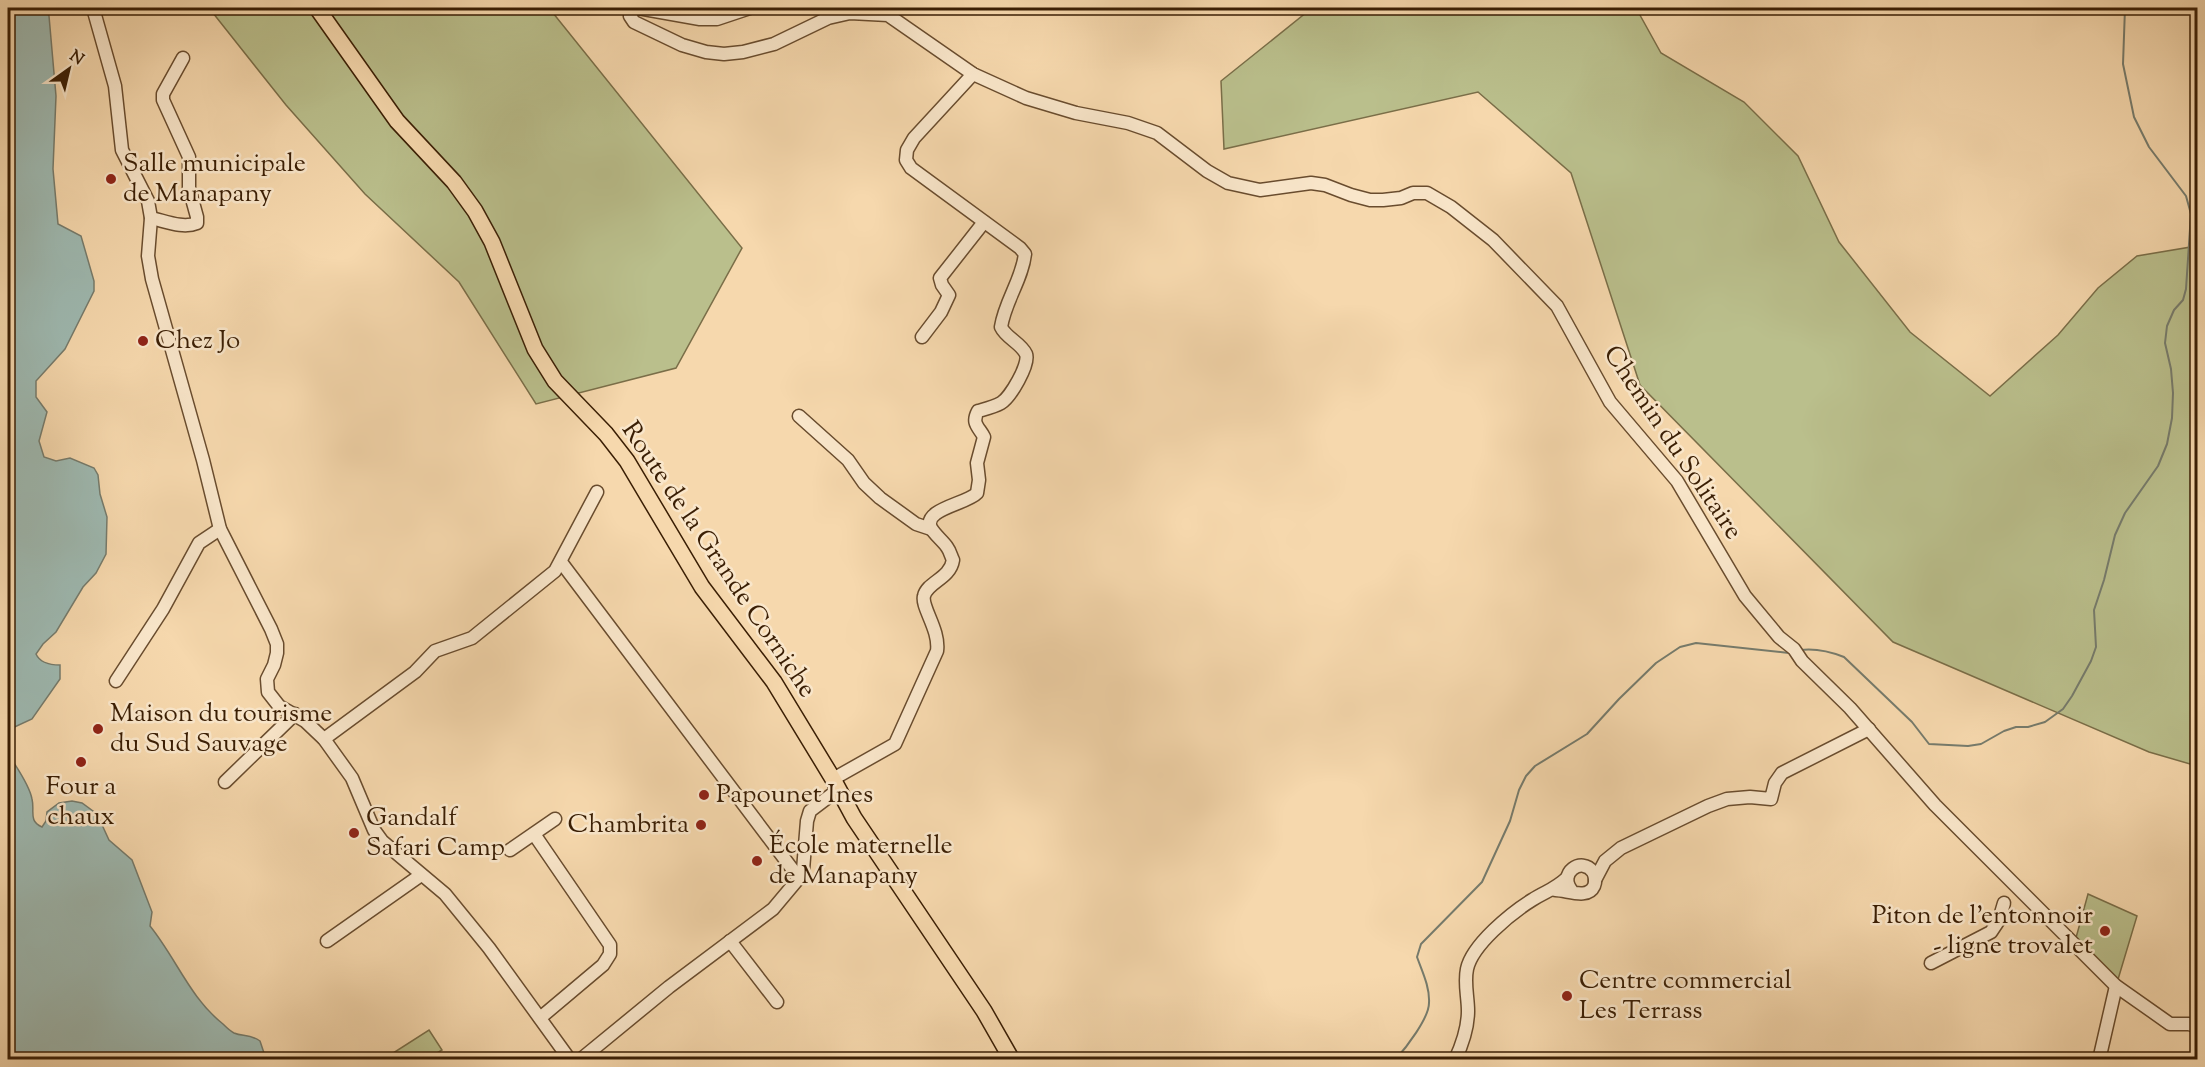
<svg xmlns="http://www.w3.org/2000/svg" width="2205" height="1067" viewBox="0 0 2205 1067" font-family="'Sorts Mill Goudy',serif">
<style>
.green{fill:#babf8c;stroke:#7a6e48;stroke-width:1.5}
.water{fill:#9eb9b1;stroke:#767b6c;stroke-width:1.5}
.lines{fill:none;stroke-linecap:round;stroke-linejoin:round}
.stream{stroke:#767b6c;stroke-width:2}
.minor-casing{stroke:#694c2e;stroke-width:15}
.major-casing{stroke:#3a1e04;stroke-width:18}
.minor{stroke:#f9e6ca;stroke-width:12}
.major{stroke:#f6d8ad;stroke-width:15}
.poi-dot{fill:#8f2418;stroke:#f9e6ca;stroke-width:2}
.labels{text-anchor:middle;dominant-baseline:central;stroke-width:5;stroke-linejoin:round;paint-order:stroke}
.poi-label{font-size:26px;fill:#3a1e04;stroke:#f9e6ca;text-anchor:start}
.street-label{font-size:26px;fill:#3a1e04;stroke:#f9e6ca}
</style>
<rect width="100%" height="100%" fill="#f6d8ad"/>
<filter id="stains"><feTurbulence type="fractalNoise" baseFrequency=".00333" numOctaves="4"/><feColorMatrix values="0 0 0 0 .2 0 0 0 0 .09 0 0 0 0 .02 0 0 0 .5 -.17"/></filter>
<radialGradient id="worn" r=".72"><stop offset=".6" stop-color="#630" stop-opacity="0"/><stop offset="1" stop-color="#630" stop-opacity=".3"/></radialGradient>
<!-- green -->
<g class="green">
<path d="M 209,8 L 549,8 L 742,248 L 676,368 L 536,404 L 459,282 L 365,194 L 286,105 Z"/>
<path d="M 1312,8 L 1636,8 L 1661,53 L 1744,102 L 1798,156 L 1839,242 L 1910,332 L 1990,396 L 2058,335 L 2098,288 L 2137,256 L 2197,246 L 2197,766 L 2149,752 L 1893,642 L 1640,385 L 1571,173 L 1478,92 L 1224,149 L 1221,81 Z"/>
<path d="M 2088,894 L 2137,916 L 2116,986 L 2074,945 Z"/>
<path d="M 429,1030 L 442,1050 L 427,1059 L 393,1059 L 390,1055 Z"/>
</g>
<!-- water -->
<g class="water">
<path d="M 8,8 L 45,8 L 49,16 L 56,96 L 53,169 L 58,224 L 81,236 L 94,281 L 94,291 L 65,349 L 36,381 L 36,397 L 47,412 L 39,441 L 44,457 L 56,461 L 70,458 L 94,468 L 98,475 L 100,494 L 107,517 L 106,554 L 96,573 L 83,587 L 56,632 L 43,644 L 36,654 C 40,663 50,665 60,665 L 60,679 L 32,719 L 8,730 Z"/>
<path d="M 8,753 C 15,766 29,783 32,799 C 35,811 28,821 42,827 L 46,821 L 47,812 L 59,803 L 72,801 L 82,803 L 97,814 L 109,840 L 132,860 L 152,912 L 150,926 C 176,958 190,998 223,1024 C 226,1027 230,1031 234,1033 C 243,1037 248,1033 260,1041 L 266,1059 L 8,1059 Z"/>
</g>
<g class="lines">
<!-- stream -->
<g class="stream">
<path d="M 1800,650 C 1816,648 1829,651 1844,657 L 1912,722 L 1929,744 L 1968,746 L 1981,744 L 2004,731 L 2016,727 L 2028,727 L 2045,722 L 2063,709 L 2072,696 L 2091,661 L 2096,647 L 2094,610 L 2104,580 L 2115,535 L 2125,513 L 2158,466 L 2167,444 L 2172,418 L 2173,393 L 2171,369 L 2165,343 L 2167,326 L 2174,310 L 2183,300 L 2186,289 L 2191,214 L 2186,196 L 2149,147 L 2134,117 L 2123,64 L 2125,8"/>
<path d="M 1395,1060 C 1406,1048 1429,1018 1429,1003 C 1430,987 1422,971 1417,957 L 1421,944 L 1482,882 L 1510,821 L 1519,790 L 1526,776 L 1535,766 L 1587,734 L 1619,699 L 1656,663 L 1680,647 L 1696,643 L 1789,653"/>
<path d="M 2184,1060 L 2198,1045"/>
</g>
<defs>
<g id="minor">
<path d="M 93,8 L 115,86 L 122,150 L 148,201 L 151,218 L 148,256 L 152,279 L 203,460 L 220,529 L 271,629 L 277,644 L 277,653 L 274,665 L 267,679 L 268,692 L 279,706 L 305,721 L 324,739 L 352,778 L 374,830 L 382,841 L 445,894 L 489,948 L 570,1060"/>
<path d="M 634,8 L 630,16 L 634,22 L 682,45 L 706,52 L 724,54 L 743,52 L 774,44 L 828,18 L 850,13 L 888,15 L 973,74 L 1026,98 L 1076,113 L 1128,123 L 1157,133 L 1207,171 L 1228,183 L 1260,190 L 1311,183 L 1325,185 L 1351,195 L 1370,200 L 1383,200 L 1401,198 L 1413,193 L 1427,193 L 1451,207 L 1493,240 L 1557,306 L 1610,402 L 1677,481 L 1745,596 L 1779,637 L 1794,649 L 1802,661 L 1850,708 L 1935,805 L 2116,986 L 2170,1024 L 2189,1024 L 2198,1027"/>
<path d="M 638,8 L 700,19 L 717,19 L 750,8"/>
<path d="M 151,218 C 165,221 183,229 197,223 L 197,217 L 189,188 L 189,157 L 163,100 L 163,94 L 183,58"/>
<path d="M 922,337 L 941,312 L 949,295 L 942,285 L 940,278 L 984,222"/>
<path d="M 799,416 L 848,460 L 864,483 L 880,498 L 916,524 L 931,529"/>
<path d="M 561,562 L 799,878"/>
<path d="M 116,681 L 163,609 L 199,543 L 220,529"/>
<path d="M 324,739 L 415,672 L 435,651 L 472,638 L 555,571 L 597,492"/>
<path d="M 833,779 L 895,744 L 937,651 C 940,630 921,607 924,596 C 927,582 950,579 953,560 C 951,556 950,551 947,547 C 943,541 935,535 931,528 C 922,509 967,504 977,493 L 979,480 L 977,463 L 984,437 C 979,427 971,424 978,411 C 985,409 994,407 1001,403 C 1010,398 1030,364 1026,354 C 1021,343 1006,338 1001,327 C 1005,301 1022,280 1025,254 L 1020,248 L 911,168 L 906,160 L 907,150 L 914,138 L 973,74"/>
<path d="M 225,782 L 295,714"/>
<path d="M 534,834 L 610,945 L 610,954 L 603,965 L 540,1018"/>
<path d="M 510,850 L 555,819"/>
<path d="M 1595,880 L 1605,861 L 1621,848 L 1708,806 L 1727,799 L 1750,797 L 1771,799 L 1775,783 L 1782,773 L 1869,729"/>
<path d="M 1555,890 C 1567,890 1588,900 1594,886 C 1596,881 1595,876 1593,872 C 1582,856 1557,873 1572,891"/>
<path d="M 327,941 L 421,875"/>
<path d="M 730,941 L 777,1002"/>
<path d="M 1931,963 L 1991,932 L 1999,920 L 2004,903"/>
<path d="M 580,1060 L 669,987 L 773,909 L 799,878 L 803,870 L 807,821 L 810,811 L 839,789"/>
<path d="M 1455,1060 C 1462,1045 1468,1027 1468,1011 C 1468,997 1464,983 1467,969 C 1472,945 1511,913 1532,900 C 1546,891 1554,890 1567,878"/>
<path d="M 2099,1060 L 2116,986"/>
</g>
<path id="major" d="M 317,8 L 397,121 L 454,182 L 475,211 L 492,242 L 535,349 L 555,381 L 606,434 L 627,461 L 702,587 L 774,682 L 833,779 L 854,818 L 984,1011 L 1012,1060"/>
</defs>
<!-- minor casing -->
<use href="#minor" class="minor-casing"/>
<!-- major casing -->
<use href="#major" class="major-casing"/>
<!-- minor -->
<use href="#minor" class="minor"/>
<!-- major -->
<use href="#major" class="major"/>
</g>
<!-- markers -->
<g class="poi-dot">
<circle cx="111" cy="179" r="6"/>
<circle cx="143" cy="341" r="6"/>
<circle cx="98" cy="729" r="6"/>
<circle cx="81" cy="762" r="6"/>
<circle cx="704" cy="795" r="6"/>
<circle cx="701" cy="825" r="6"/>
<circle cx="354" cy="833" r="6"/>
<circle cx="757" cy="861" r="6"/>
<circle cx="2105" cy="931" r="6"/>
<circle cx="1567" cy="996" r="6"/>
</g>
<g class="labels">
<!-- poi labels -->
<g class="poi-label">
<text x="123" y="164">Salle municipale<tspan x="123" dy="30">de Manapany</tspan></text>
<text x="155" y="341">Chez Jo</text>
<text x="110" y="714">Maison du tourisme<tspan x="110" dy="30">du Sud Sauvage</tspan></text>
<text x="81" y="787" text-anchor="middle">Four a<tspan x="81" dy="30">chaux</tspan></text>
<text x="716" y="795">Papounet Ines</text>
<text x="366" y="818">Gandalf<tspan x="366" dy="30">Safari Camp</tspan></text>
<text x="689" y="825" text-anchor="end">Chambrita</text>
<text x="769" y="846">École maternelle<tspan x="769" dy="30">de Manapany</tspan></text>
<text x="2093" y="916" text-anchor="end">Piton de l'entonnoir<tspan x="2093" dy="30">- ligne trovalet</tspan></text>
<text x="1579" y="981">Centre commercial<tspan x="1579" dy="30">Les Terrass</tspan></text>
</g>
<!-- street labels -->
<g class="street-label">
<text transform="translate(1672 443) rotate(56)">Chemin du Solitaire</text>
<text transform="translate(718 560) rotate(56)">Route de la Grande Corniche</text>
</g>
</g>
<!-- margin -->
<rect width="2205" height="1067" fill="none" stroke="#f6d8ad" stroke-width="30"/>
<rect x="9" y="9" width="2187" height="1049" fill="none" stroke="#3a1e04" stroke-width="3"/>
<rect x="15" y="15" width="2175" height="1037" fill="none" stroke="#3a1e04" stroke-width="1.5"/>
<!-- north arrow -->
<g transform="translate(69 69) rotate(34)" stroke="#f9e6ca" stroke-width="4.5" paint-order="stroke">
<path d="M0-4.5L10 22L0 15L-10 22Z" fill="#3a1e04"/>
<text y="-9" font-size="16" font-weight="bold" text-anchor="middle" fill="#3a1e04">N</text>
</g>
<rect width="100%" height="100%" filter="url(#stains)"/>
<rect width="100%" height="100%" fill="url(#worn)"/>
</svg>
